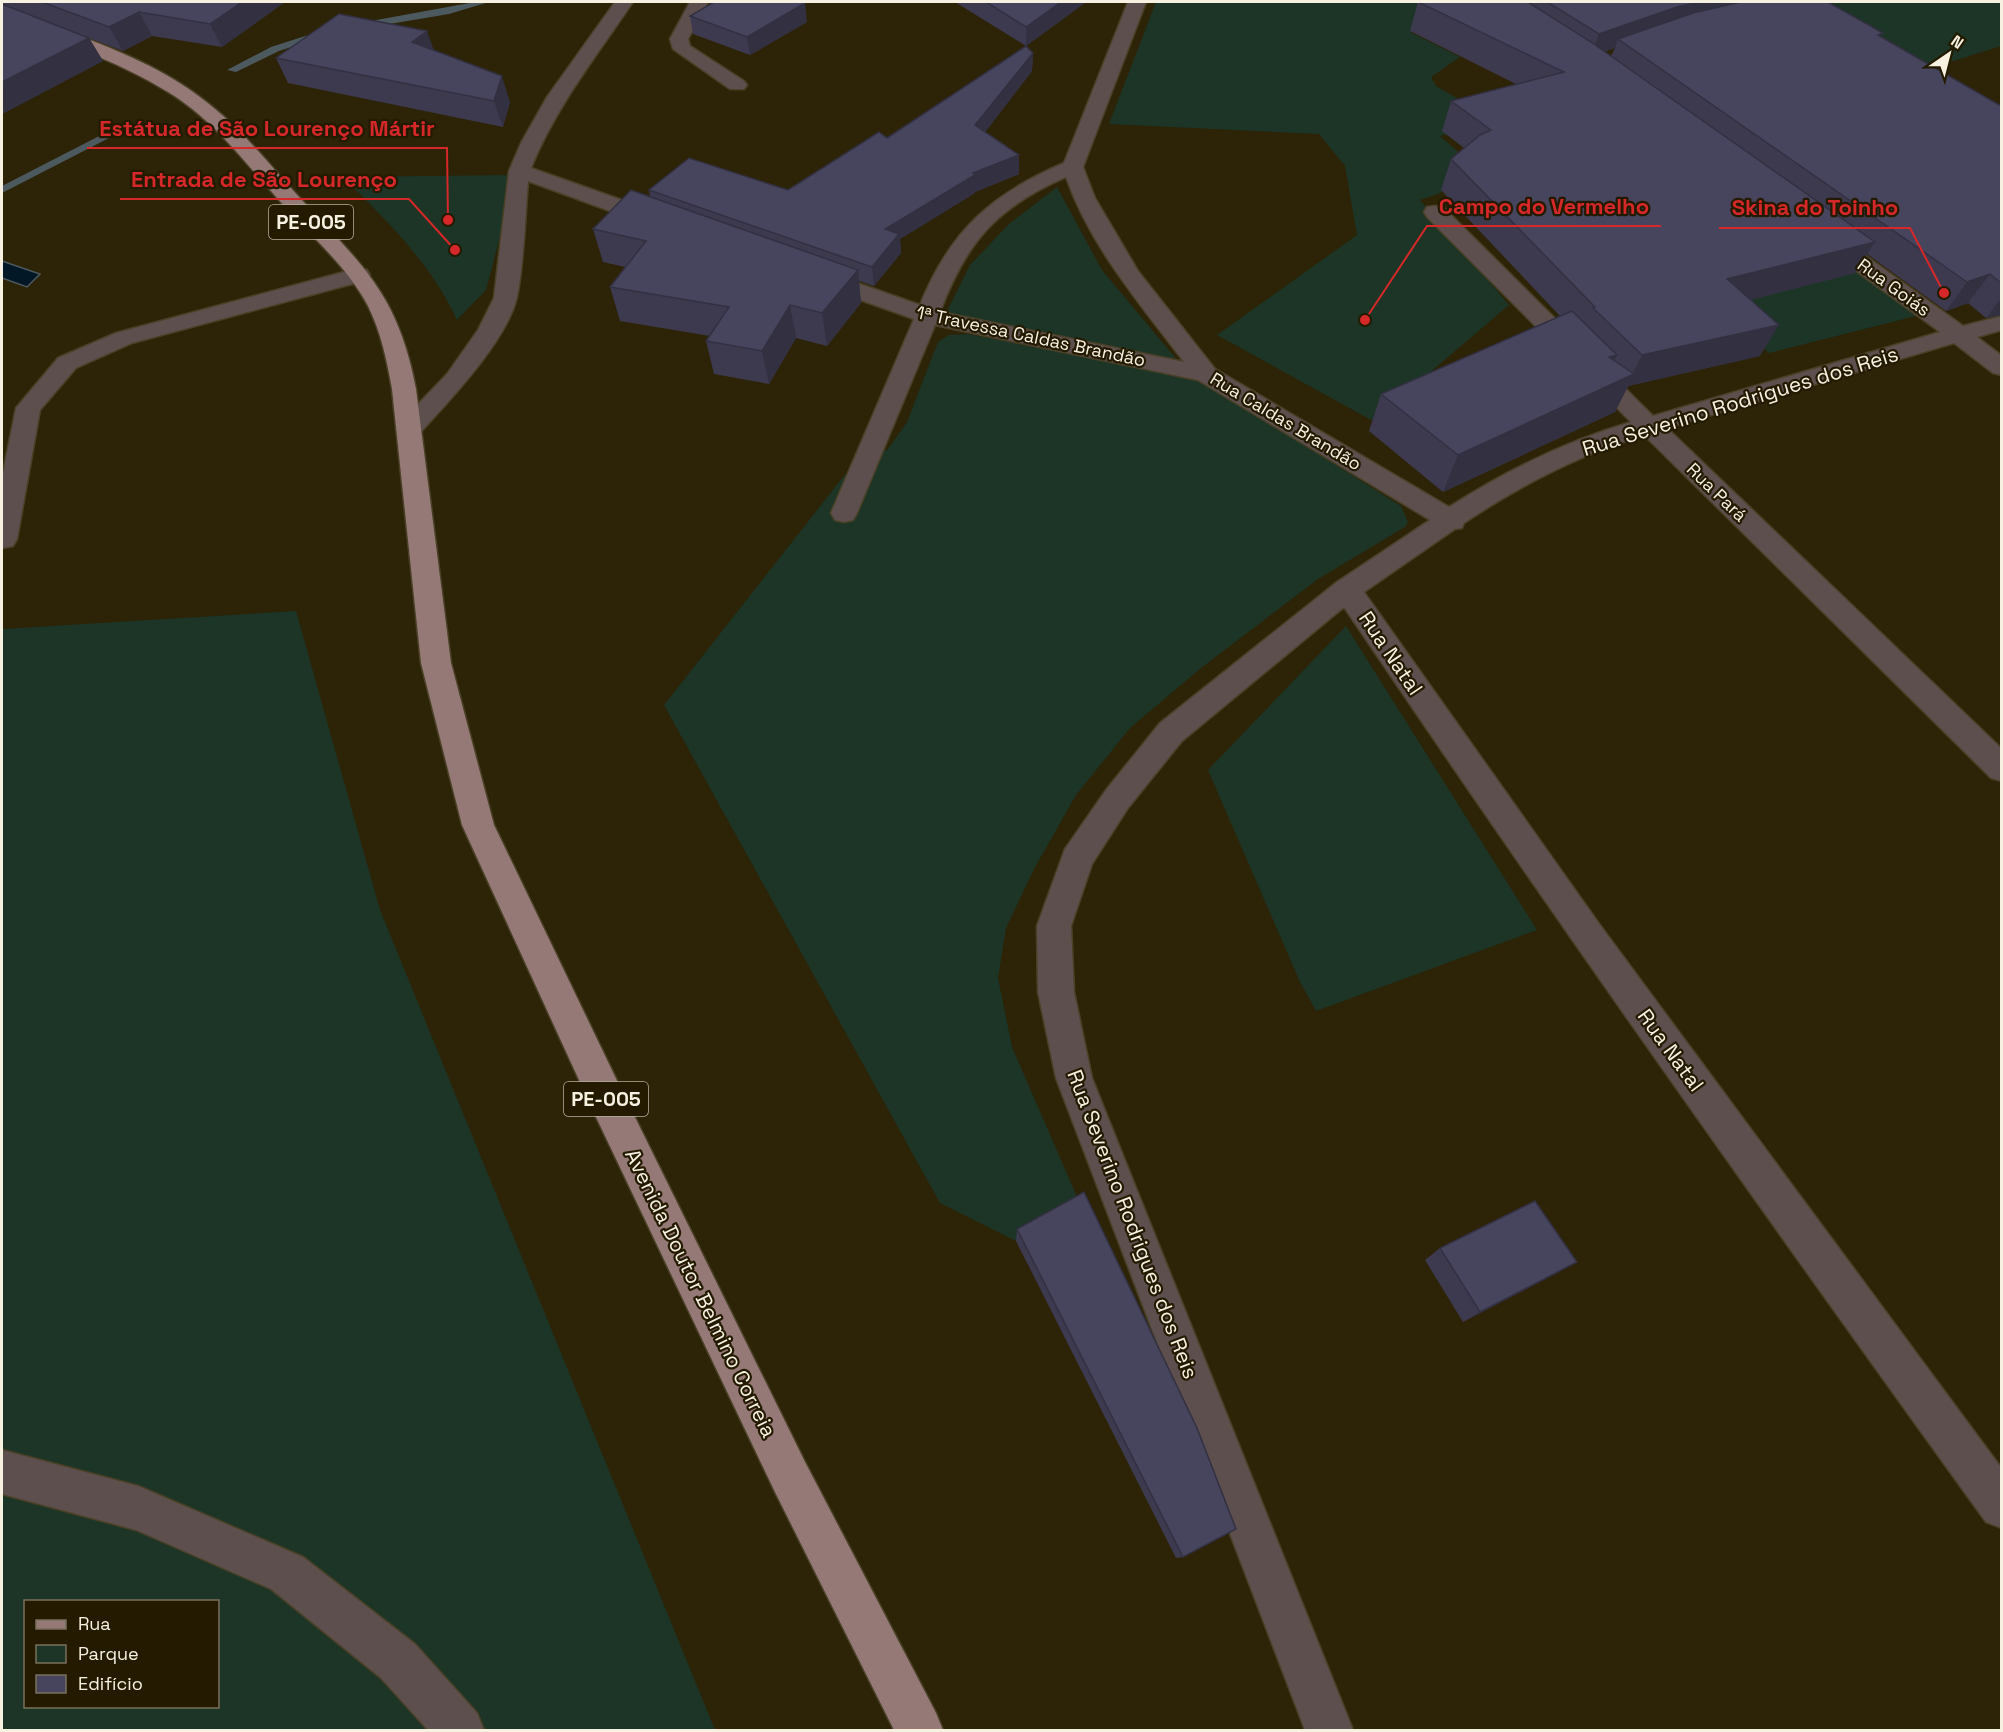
<svg xmlns="http://www.w3.org/2000/svg" width="2003" height="1732" viewBox="0 0 2003 1732" font-family="'Space Grotesk',sans-serif">
<style>
.green{fill:#1c3526;fill-rule:evenodd}
.water{fill:#021827;stroke:#4c595f;stroke-width:1.5}
.lines{fill:none;stroke-linecap:round;stroke-linejoin:round}
.stream{fill:#4c595f;fill-rule:evenodd}
.minor-casing{stroke:#494026;stroke-width:3}
.major-casing{stroke:#494026;stroke-width:3}
.minor{fill:#5d4f4e;fill-rule:evenodd}
.major{fill:#957976;fill-rule:evenodd}
.wall{fill:#3d3a50;fill-rule:evenodd}
.shaded-wall{fill:#323041}
.building{fill:#47445d;stroke:#323041;stroke-width:1.5}
.labels{text-anchor:middle;dominant-baseline:central;stroke-width:4.5;stroke-linejoin:round;paint-order:stroke}
.far-street-label{font-size:18px;fill:#f7f1e1;stroke:#231a00}
.shield{fill:#231a00;stroke:#b7b09e;stroke-width:1.5}
.shield-label{font-size:20px;font-weight:bold;fill:#f7f1e1}
.street-label{font-size:21px;fill:#f7f1e1;stroke:#231a00}
.leader{fill:none;stroke:#d62828;stroke-width:2}
.callout-dot{fill:#d62828;stroke:#231a00;stroke-width:2}
.callout-label{font-size:22px;text-anchor:middle;font-weight:bold;fill:#d62828;stroke:#231a00;stroke-width:4.5;stroke-linejoin:round;paint-order:stroke}
</style>
<rect width="100%" height="100%" fill="#2d2307"/>
<!-- green -->
<g class="green">
<path d="M 1156,2 L 1466,2 L 1475,8 L 1410,32 L 1460,57 L 1431,77 L 1436,86 L 1495,120 L 1440,136 L 1478,169 L 1438,194 L 1420,200 L 1509,305 L 1373,421 L 1217,335 L 1357,235 L 1345,166 L 1319,134 L 1109,124 Z"/>
<path d="M 1808,2 L 2001,2 L 2001,46 L 1925,70 Z"/>
<path d="M 514,175 L 506,214 L 486,290 L 457,320 C 431,263 386,220 343,177 Z"/>
<path d="M 1057,187 L 1102,270 L 1178,361 L 946,313 L 970,265 L 1009,224 Z"/>
<path d="M 1847,260 L 1924,314 L 1769,353 L 1704,298 Z"/>
<path d="M 968,334 L 1181,376 L 1207,384 L 1401,506 L 1408,522 L 1405,527 L 1318,579 L 1201,668 L 1130,728 L 1076,795 L 1034,869 L 1006,928 L 998,978 L 1012,1047 L 1081,1206 L 1016,1241 L 940,1203 L 664,705 L 847,472 L 888,449 L 907,422 L 938,342 L 949,335 Z"/>
<path d="M 296,611 L 380,910 L 715,1730 L 2,1730 L 2,629 ZM 26,1602 L 218,1602 L 218,1706 L 26,1706 Z"/>
<path d="M 1346,626 L 1537,930 L 1316,1011 L 1300,982 L 1208,770 Z"/>
</g>
<!-- water -->
<path class="water" d="M 2,261 L 40,274 L 27,287 L 2,278 Z"/>
<g class="lines">
<!-- stream -->
<g class="stream">
<path d="M 475,2 L 489,2 L 449,14 L 360,29 L 355,26 L 360,23 Z"/>
<path d="M 324,30 L 328,31 L 328,35 L 279,51 L 236,72 L 227,70 L 271,47 Z"/>
<path d="M 105,133 L 109,134 L 109,138 L 2,193 L 2,186 Z"/>
</g>
<defs>
<g id="minor">
<path d="M 615,2 L 633,2 C 596,56 556,107 531,168 L 667,216 L 670,221 L 667,226 L 659,227 L 651,226 L 528,181 C 525,218 524,262 517,297 C 507,341 448,402 418,435 L 409,437 L 400,435 L 396,429 L 400,423 L 447,374 L 478,330 L 494,298 L 509,171 L 521,143 L 547,97 Z"/>
<path d="M 690,2 L 708,2 L 688,39 L 690,46 L 744,81 L 747,85 L 744,89 L 730,89 L 673,49 L 670,39 Z"/>
<path d="M 1128,2 L 1146,2 L 1083,167 L 1095,198 L 1138,271 L 1215,369 L 1449,507 C 1505,471 1567,441 1631,422 L 1427,217 L 1424,212 L 1427,207 L 1435,206 L 1443,207 L 1653,416 L 1940,332 L 1818,243 L 1815,238 L 1818,233 L 1826,231 L 1834,233 L 1963,326 L 2002,316 L 2002,330 L 1977,337 L 2002,356 L 2002,375 L 1993,373 L 1954,343 L 1667,428 L 2002,749 L 2002,781 L 1991,778 L 1644,435 C 1581,454 1519,486 1464,523 L 1462,528 L 1455,529 L 1364,592 L 1600,925 L 2002,1469 L 2002,1528 L 1986,1522 C 1768,1220 1552,916 1344,607 L 1182,741 L 1128,808 L 1092,864 L 1071,926 L 1074,992 L 1092,1078 L 1353,1730 L 1305,1730 L 1056,1078 L 1038,992 L 1037,926 L 1065,849 L 1106,790 L 1160,723 L 1337,582 L 1430,520 L 1198,380 L 935,325 L 857,513 L 853,520 L 844,522 L 835,520 L 831,513 L 914,319 L 810,282 L 807,277 L 810,272 L 818,270 L 826,272 L 920,305 C 950,231 991,194 1064,163 ZM 1066,177 C 1090,246 1140,304 1184,362 L 940,312 C 967,241 996,208 1066,177 Z"/>
<path d="M 359,268 L 367,270 L 370,275 L 367,280 L 132,343 L 76,368 L 40,410 L 17,539 L 13,546 L 2,548 L 2,478 L 16,408 L 58,358 L 116,333 Z"/>
<path d="M 2,1450 L 138,1486 L 303,1557 L 415,1644 L 477,1713 L 484,1730 L 428,1730 L 381,1678 L 271,1589 L 136,1530 L 2,1494 Z"/>
</g>
<path id="major" d="M 2,8 C 21,12 39,21 58,28 C 113,48 170,70 215,109 C 247,135 272,168 300,198 C 363,266 398,294 416,389 L 451,663 L 494,825 L 622,1091 L 805,1462 L 936,1713 L 943,1730 L 894,1730 L 775,1492 L 596,1117 L 462,825 L 421,663 L 392,389 C 387,361 381,332 368,306 C 348,268 315,240 287,209 C 249,168 216,121 168,92 C 116,60 58,41 2,19 Z"/>
</defs>
<!-- minor casing -->
<use href="#minor" class="minor-casing"/>
<!-- major casing -->
<use href="#major" class="major-casing"/>
<!-- minor -->
<use href="#minor" class="minor"/>
<!-- major -->
<use href="#major" class="major"/>
</g>
<!-- wall -->
<g class="wall">
<path d="M 2,2 L 285,2 L 222,47 L 152,36 L 123,51 L 89,38 L 103,61 L 2,114 Z"/>
<path d="M 955,2 L 1086,2 L 1026,46 L 1033,53 L 1032,71 L 985,132 L 1019,155 L 1019,174 L 975,192 L 975,193 L 900,239 L 901,253 L 874,286 L 859,281 L 861,303 L 827,346 L 796,338 L 769,384 L 714,374 L 706,341 L 710,336 L 620,321 L 610,287 L 625,267 L 603,262 L 593,229 L 650,197 L 649,190 L 788,190 L 887,138 L 1026,46 Z"/>
<path d="M 1418,2 L 1828,2 L 1881,37 L 2001,106 L 2001,315 L 1986,318 L 1968,303 L 1946,311 L 1867,254 L 1855,273 L 1750,300 L 1760,356 L 1628,386 L 1615,412 L 1443,492 L 1369,431 L 1381,394 L 1560,316 L 1441,190 L 1451,159 L 1464,148 L 1442,131 L 1451,101 L 1516,84 L 1410,31 ZM 1615,48 L 1611,56 L 1605,51 Z"/>
<path d="M 690,16 L 807,22 L 750,55 L 693,34 Z"/>
<path d="M 434,50 L 510,102 L 503,127 L 288,83 L 276,58 Z"/>
<path d="M 1017,1229 L 1183,1557 L 1176,1558 L 1016,1241 Z"/>
<path d="M 1440,1248 L 1557,1273 L 1463,1322 L 1425,1260 Z"/>
</g>
<!-- shaded-wall -->
<g class="shaded-wall">
<path d="M 242,2 L 285,2 L 222,47 L 210,24 Z"/>
<path d="M 1061,2 L 1086,2 L 1026,46 L 1026,27 Z"/>
<path d="M 1699,2 L 1772,2 L 1618,39 L 1615,48 L 1590,57 L 1599,34 L 1677,7 Z"/>
<path d="M 805,3 L 807,22 L 750,55 L 747,37 Z"/>
<path d="M 139,12 L 152,36 L 123,51 L 109,27 Z"/>
<path d="M 427,31 L 436,56 L 412,42 Z"/>
<path d="M 89,38 L 103,61 L 2,114 L 2,82 Z"/>
<path d="M 1033,53 L 1032,71 L 976,144 L 975,125 Z"/>
<path d="M 502,76 L 510,102 L 503,127 L 494,101 Z"/>
<path d="M 1019,155 L 1019,174 L 975,192 L 975,193 L 900,239 L 901,253 L 874,286 L 872,267 L 885,229 L 973,173 Z"/>
<path d="M 1875,242 L 1855,273 L 1710,310 L 1727,279 Z"/>
<path d="M 858,270 L 861,303 L 827,346 L 822,313 Z"/>
<path d="M 1990,274 L 1968,303 L 1946,311 L 1967,282 Z"/>
<path d="M 2001,298 L 2001,315 L 1986,318 Z"/>
<path d="M 790,305 L 796,338 L 769,384 L 762,351 Z"/>
<path d="M 1779,325 L 1760,356 L 1628,386 L 1615,412 L 1443,492 L 1458,455 L 1609,357 L 1617,355 L 1600,390 L 1632,375 L 1642,355 Z"/>
<path d="M 1577,1262 L 1557,1273 L 1463,1322 L 1480,1312 Z"/>
</g>
<!-- building -->
<g class="building">
<path d="M 42,2 L 242,2 L 210,24 L 139,12 L 109,27 Z"/>
<path d="M 714,2 L 800,2 L 805,3 L 747,37 L 690,16 Z"/>
<path d="M 986,2 L 1061,2 L 1026,27 Z"/>
<path d="M 1418,2 L 1528,2 L 1591,42 L 1875,242 L 1727,279 L 1779,325 L 1642,355 L 1593,308 L 1595,307 L 1451,159 L 1480,135 L 1491,130 L 1451,101 L 1564,72 Z"/>
<path d="M 1547,2 L 1699,2 L 1677,7 L 1599,34 Z"/>
<path d="M 1741,2 L 1828,2 L 1883,33 L 1878,35 L 2001,106 L 2001,283 L 1990,274 L 1967,282 L 1618,39 L 1693,13 Z"/>
<path d="M 2,4 L 89,38 L 2,82 Z"/>
<path d="M 339,14 L 427,31 L 412,42 L 502,76 L 494,101 L 276,58 Z"/>
<path d="M 1026,46 L 1033,53 L 975,125 L 1019,155 L 973,173 L 975,175 L 885,229 L 899,234 L 872,267 L 649,190 L 689,158 L 788,190 L 879,132 L 887,138 Z"/>
<path d="M 631,190 L 858,270 L 822,313 L 790,305 L 762,351 L 706,341 L 729,307 L 610,287 L 646,241 L 593,229 Z"/>
<path d="M 1572,311 L 1617,355 L 1609,357 L 1634,374 L 1458,455 L 1381,394 Z"/>
<path d="M 1084,1192 L 1197,1428 L 1236,1529 L 1183,1557 L 1017,1229 Z"/>
<path d="M 1535,1201 L 1577,1262 L 1480,1312 L 1440,1248 Z"/>
</g>
<g class="labels">
<!-- far-street labels -->
<g class="far-street-label">
<text transform="translate(1894 287) rotate(36)">Rua Goiás</text>
<text transform="translate(1031 336) rotate(12)">1ª Travessa Caldas Brandão</text>
<text transform="translate(1286 421) rotate(31)">Rua Caldas Brandão</text>
<text transform="translate(1717 492) rotate(44)">Rua Pará</text>
</g>
<!-- shield labels -->
<g class="shield">
<rect x="269" y="205" width="84" height="34" rx="4.5"/>
<rect x="564" y="1082" width="84" height="34" rx="4.5"/>
</g>
<g class="shield-label">
<text x="311" y="222">PE-005</text>
<text x="606" y="1099">PE-005</text>
</g>
<!-- street labels -->
<g class="street-label">
<text transform="translate(1740 401) rotate(-17)">Rua Severino Rodrigues dos Reis</text>
<text transform="translate(1391 653) rotate(56)">Rua Natal</text>
<text transform="translate(1671 1050) rotate(54)">Rua Natal</text>
<text transform="translate(1133 1224) rotate(69)">Rua Severino Rodrigues dos Reis</text>
<text transform="translate(701 1293) rotate(64)">Avenida Doutor Belmino Correia</text>
</g>
</g>
<!-- callouts -->
<path class="leader" d="M448 220L447 148H87M455 250L409 199H120M1365 320L1427 226H1661M1944 293L1910 228H1719"/>
<g class="callout-dot">
<circle cx="448" cy="220" r="6"/>
<circle cx="455" cy="250" r="6"/>
<circle cx="1365" cy="320" r="6"/>
<circle cx="1944" cy="293" r="6"/>
</g>
<g class="callout-label">
<text x="267" y="136">Estátua de São Lourenço Mártir</text>
<text x="264" y="187">Entrada de São Lourenço</text>
<text x="1544" y="214">Campo do Vermelho</text>
<text x="1815" y="215">Skina do Toinho</text>
</g>
<!-- border -->
<rect width="2003" height="1732" fill="none" stroke="#f7f1e1" stroke-width="6"/>
<!-- legend -->
<rect x="24" y="1600" width="195" height="108" fill="#231a00" stroke="#78705a" stroke-width="1.5"/>
<rect x="36" y="1620" width="30" height="9" fill="#957976" stroke="#78705a" stroke-width="1.5"/>
<text x="78" y="1630" font-size="18" fill="#f7f1e1">Rua</text>
<rect x="36" y="1645" width="30" height="18" fill="#1c3526" stroke="#78705a" stroke-width="1.5"/>
<text x="78" y="1660" font-size="18" fill="#f7f1e1">Parque</text>
<rect x="36" y="1675" width="30" height="18" fill="#47445d" stroke="#78705a" stroke-width="1.5"/>
<text x="78" y="1690" font-size="18" fill="#f7f1e1">Edifício</text>
<!-- north arrow -->
<g transform="translate(1949 54) rotate(35)" stroke="#231a00" stroke-width="4.5" paint-order="stroke">
<path d="M0-4.5L10 22L0 15L-10 22Z" fill="#f7f1e1"/>
<text y="-9" font-size="16" font-weight="bold" text-anchor="middle" fill="#f7f1e1">N</text>
</g>
</svg>
